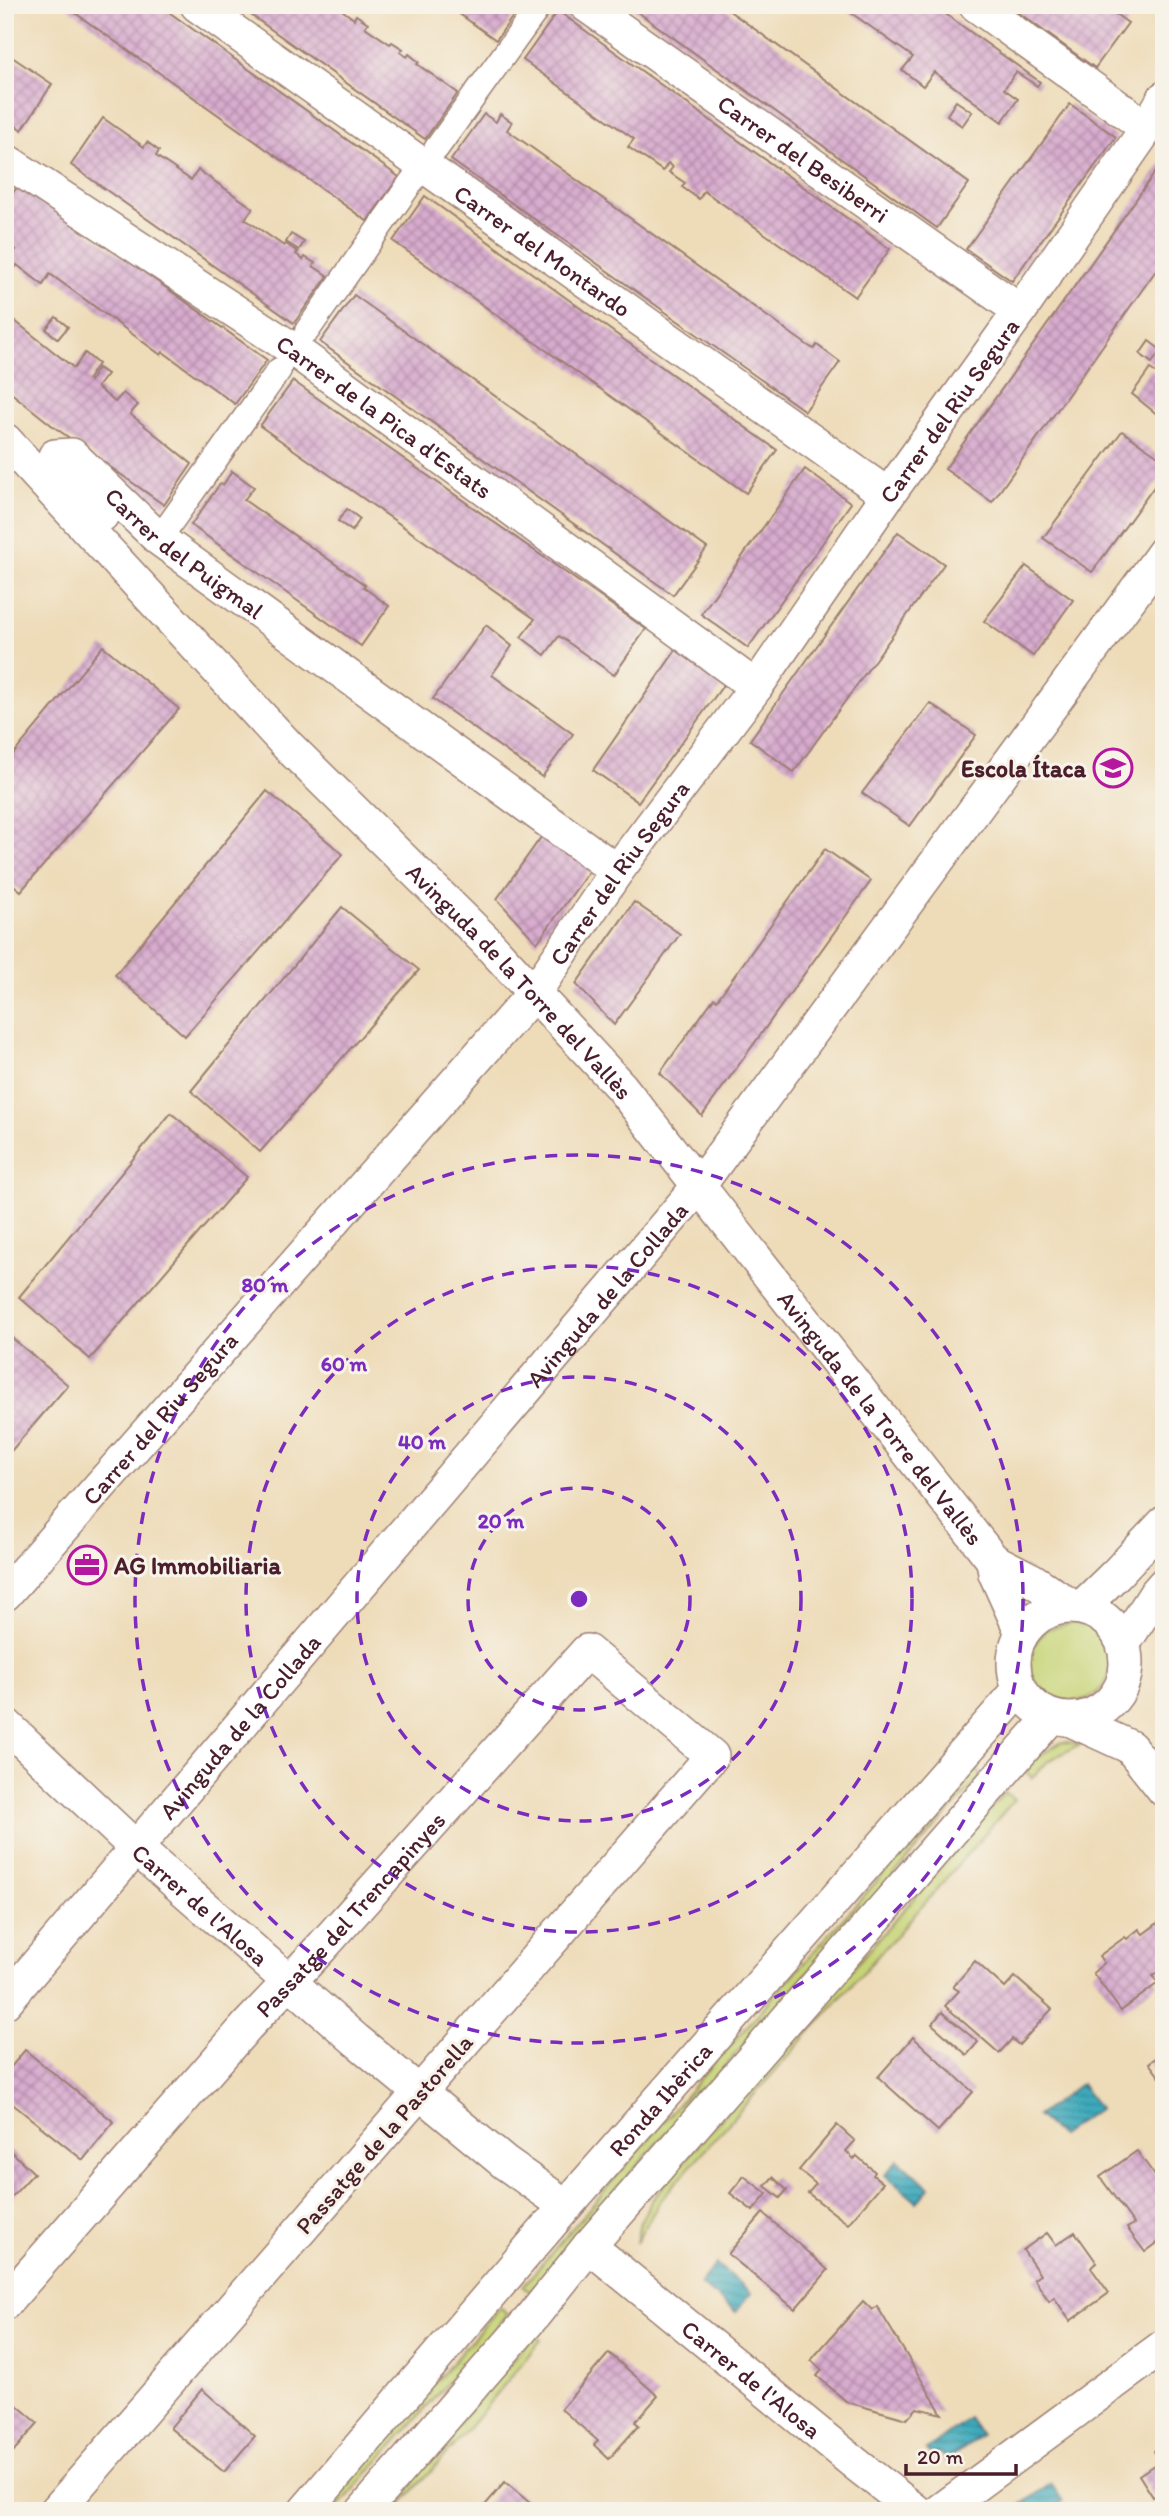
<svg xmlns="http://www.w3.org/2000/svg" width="1169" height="2516" viewBox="0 0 1169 2516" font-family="Itim,sans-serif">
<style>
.green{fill:#c6d476;stroke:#887a50;stroke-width:2}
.water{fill:url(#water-rules);stroke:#436474;stroke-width:2}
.building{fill:url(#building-cross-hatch)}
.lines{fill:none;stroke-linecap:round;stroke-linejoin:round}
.pedestrian-casing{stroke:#9c7e72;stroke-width:27}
.minor-casing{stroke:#9c7e72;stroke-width:36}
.pedestrian{stroke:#fff;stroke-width:24}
.minor{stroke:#fff;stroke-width:33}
.ring{fill:none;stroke:#7b2cbf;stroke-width:3.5;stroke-dasharray:12 9}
.labels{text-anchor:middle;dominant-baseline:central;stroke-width:6;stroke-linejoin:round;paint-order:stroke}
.street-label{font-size:24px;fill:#4a1f2b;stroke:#f7f3e8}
.poi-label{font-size:24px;font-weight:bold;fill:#4a1f2b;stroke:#f7f3e8;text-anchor:end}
.centre{fill:#7b2cbf;stroke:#f7f3e8;stroke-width:3.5}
.ring-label{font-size:21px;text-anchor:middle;font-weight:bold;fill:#7b2cbf;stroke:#f7f3e8;stroke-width:6;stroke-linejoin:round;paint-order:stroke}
</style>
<defs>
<pattern id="water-rules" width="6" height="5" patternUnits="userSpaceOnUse" patternTransform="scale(1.75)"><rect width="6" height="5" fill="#3caabc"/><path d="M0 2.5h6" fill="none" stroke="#348a99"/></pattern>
<pattern id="building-cross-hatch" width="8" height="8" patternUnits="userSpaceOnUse" patternTransform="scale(1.75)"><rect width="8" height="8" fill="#d8accf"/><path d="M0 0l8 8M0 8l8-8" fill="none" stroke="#b18ba8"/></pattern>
</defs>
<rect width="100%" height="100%" fill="#f7f3e8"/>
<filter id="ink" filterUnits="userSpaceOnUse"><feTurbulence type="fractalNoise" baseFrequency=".0143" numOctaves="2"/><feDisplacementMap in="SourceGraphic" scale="14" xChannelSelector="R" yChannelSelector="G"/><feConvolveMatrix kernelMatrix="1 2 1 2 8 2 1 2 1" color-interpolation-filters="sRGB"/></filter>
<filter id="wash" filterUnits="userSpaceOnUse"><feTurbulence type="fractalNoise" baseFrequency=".00686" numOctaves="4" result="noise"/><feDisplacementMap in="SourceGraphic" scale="28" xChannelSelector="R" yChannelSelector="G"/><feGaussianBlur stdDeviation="1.57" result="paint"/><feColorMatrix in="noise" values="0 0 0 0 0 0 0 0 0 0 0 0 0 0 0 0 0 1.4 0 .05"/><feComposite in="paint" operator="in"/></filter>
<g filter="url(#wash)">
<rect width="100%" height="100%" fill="#eedcb9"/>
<!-- green -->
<g class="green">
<path d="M 1073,1622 C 1080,1625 1088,1626 1094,1630 C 1098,1633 1101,1639 1103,1643 C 1134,1693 1058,1727 1033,1677 C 1030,1670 1029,1662 1027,1655 L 1045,1630 Z"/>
<path d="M 1062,1742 L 1082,1743 L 1048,1761 L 1032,1778 L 1024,1770 L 1032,1760 Z"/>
<path d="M 972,1766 L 982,1775 L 575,2236 L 530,2292 L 523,2286 L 700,2079 L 876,1882 Z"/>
<path d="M 1005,1792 L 1014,1800 L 932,1895 L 661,2199 L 636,2243 L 640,2222 L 652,2200 C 767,2062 889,1930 1005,1792 Z"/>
<path d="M 500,2307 L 508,2314 L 335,2511 L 325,2511 Z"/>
<path d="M 534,2335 L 541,2340 L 463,2435 L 395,2511 L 383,2511 Z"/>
</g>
<!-- water -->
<g class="water">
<path d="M 1081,2084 L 1099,2108 L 1060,2136 L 1037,2116 Z"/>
<path d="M 898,2160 L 930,2187 L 917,2202 L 885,2175 Z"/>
<path d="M 716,2264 L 751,2293 L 736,2312 L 700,2284 Z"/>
<path d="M 969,2418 L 981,2435 L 946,2461 L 940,2453 L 930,2454 L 926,2450 Z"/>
<path d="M 1051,2484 L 1063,2501 L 1050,2511 L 1017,2511 L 1015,2509 Z"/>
</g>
<g id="blocks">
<!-- building -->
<g class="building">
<path d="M 64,5 L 159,5 L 399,177 L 367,221 Z"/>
<path d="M 237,5 L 335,5 L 354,19 L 356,15 L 368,23 L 365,27 L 390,44 L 392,42 L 403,49 L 400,52 L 407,57 L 409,54 L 419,62 L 417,64 L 458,93 L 425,139 Z"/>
<path d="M 447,5 L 521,5 L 496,40 Z"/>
<path d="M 628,5 L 721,5 L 969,183 L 937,228 Z"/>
<path d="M 840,5 L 933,5 L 1040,82 L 1037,86 L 1016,72 L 1004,89 L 1018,99 L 1002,122 L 934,72 L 923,86 L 902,70 L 913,57 Z"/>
<path d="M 1008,5 L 1103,5 L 1128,23 L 1095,68 Z"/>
<path d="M 558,11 L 890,249 L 855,297 L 704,191 L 699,199 L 682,187 L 685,183 L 669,172 L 673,167 L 668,163 L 663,171 L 628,147 L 634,139 L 523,60 Z"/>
<path d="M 12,57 L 52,84 L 22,130 L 5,118 L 5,66 Z"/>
<path d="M 956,101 L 972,112 L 962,126 L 947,115 Z"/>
<path d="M 1070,104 L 1116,137 L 1012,281 L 966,249 Z"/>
<path d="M 484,114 L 496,122 L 500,114 L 512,122 L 507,130 L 810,347 L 814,349 L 817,345 L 840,362 L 805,411 L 451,160 Z"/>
<path d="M 103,118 L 144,147 L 147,142 L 159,151 L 156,156 L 191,180 L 198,170 L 253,208 L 245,219 L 284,246 L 286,244 L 298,252 L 296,254 L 303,260 L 305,257 L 315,263 L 313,266 L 328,276 L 294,323 L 71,165 Z"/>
<path d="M 1164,160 L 1164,259 L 992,502 L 945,469 Z"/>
<path d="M 20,183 L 267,360 L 235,404 L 163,352 L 161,355 L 50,274 L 43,285 L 17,265 L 8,278 L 5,276 L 5,265 L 16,250 L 9,244 L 10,241 L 5,237 L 5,204 Z"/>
<path d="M 425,196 L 777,450 L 746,493 L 393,241 Z"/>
<path d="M 291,234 L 304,242 L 299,250 L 286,242 Z"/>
<path d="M 354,295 L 707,548 L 673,595 L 320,342 Z"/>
<path d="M 5,313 L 74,368 L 85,353 L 98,364 L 88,379 L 90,381 L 98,368 L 107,374 L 97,387 L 115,402 L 123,393 L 138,405 L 130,414 L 192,464 L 164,505 L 54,427 L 5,388 Z"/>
<path d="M 56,317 L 68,327 L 58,339 L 46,329 Z"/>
<path d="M 1149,341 L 1161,350 L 1152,363 L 1140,354 Z"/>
<path d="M 1150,369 L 1161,376 L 1164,372 L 1164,420 L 1132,394 Z"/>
<path d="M 293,381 L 646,629 L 614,675 L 559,636 L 545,655 L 521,637 L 535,619 L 260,426 Z"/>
<path d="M 1122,431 L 1164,460 L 1164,473 L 1092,572 L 1043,538 Z"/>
<path d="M 805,469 L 851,503 L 748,648 L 701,614 Z"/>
<path d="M 232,471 L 254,487 L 244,500 L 365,585 L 363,587 L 389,606 L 361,646 L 191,525 L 220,484 L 223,485 Z"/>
<path d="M 347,509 L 360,519 L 352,531 L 338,521 Z"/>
<path d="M 898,532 L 944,564 L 794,772 L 750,740 Z"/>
<path d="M 1026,566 L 1073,600 L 1033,656 L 984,621 Z"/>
<path d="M 486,625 L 512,646 L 492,675 L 573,734 L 542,777 L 433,699 Z"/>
<path d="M 103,646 L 179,709 L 21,891 L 5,878 L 5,764 Z"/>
<path d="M 676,650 L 724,684 L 638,802 L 593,770 Z"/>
<path d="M 930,703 L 976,735 L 910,826 L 862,793 Z"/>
<path d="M 267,791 L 343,854 L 185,1036 L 115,975 Z"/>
<path d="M 544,833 L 592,867 L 537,943 L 497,899 Z"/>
<path d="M 825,849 L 871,881 L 702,1116 L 660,1073 L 714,998 L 717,1000 Z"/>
<path d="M 634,902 L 680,934 L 614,1025 L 576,984 Z"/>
<path d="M 342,907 L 419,970 L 260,1152 L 191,1091 Z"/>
<path d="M 171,1113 L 247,1177 L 90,1359 L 19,1297 Z"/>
<path d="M 5,1332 L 68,1385 L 5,1458 Z"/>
<path d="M 1162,1920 L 1164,1923 L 1164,1968 L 1153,1976 L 1158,1983 L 1121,2011 L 1093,1973 L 1104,1963 L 1099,1956 L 1125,1937 L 1127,1939 L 1139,1929 L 1143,1934 Z"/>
<path d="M 975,1961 L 1005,1988 L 1015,1977 L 1052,2009 L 1019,2045 L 1012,2039 L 999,2053 L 945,2006 L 959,1991 L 953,1987 Z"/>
<path d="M 942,2012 L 978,2042 L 967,2055 L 932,2024 Z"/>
<path d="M 913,2037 L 973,2092 L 938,2131 L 878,2077 Z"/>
<path d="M 25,2050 L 114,2122 L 83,2160 L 5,2098 L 5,2074 Z"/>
<path d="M 1164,2052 L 1164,2083 L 1149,2063 Z"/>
<path d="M 837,2125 L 855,2141 L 846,2151 L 854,2159 L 857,2156 L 875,2172 L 873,2175 L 883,2183 L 848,2224 L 808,2193 L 816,2184 L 799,2170 Z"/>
<path d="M 5,2146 L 34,2173 L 5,2204 Z"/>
<path d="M 1137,2151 L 1164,2188 L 1164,2238 L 1145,2252 L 1127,2228 L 1134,2224 L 1100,2177 Z"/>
<path d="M 744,2176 L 767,2194 L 753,2211 L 730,2193 Z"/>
<path d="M 773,2177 L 787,2190 L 780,2198 L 765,2186 Z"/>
<path d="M 763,2213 L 828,2270 L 795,2309 L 728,2254 Z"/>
<path d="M 1075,2232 L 1097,2263 L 1091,2268 L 1109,2293 L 1070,2321 L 1054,2297 L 1049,2301 L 1034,2279 L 1040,2275 L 1023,2250 L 1047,2233 L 1056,2245 Z"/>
<path d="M 863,2301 L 872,2310 L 877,2306 L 942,2414 L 917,2408 L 907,2419 L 847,2402 L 817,2376 L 822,2370 L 811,2360 Z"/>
<path d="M 609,2353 L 658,2396 L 635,2422 L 639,2425 L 609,2459 L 594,2445 L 598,2441 L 561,2409 Z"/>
<path d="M 202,2389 L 255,2436 L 224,2472 L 170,2428 Z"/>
<path d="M 5,2395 L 38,2423 L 5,2461 Z"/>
<path d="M 1164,2444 L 1164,2490 L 1153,2497 L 1139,2475 L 1160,2461 L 1154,2451 Z"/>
<path d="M 505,2482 L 531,2504 L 538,2511 L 480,2511 Z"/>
</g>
</g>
</g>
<g filter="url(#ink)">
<use href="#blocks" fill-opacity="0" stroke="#9c7e72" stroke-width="2"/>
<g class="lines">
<defs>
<g id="pedestrian">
<path d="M 436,149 L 540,5"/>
<path d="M 307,331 L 412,181"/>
<path d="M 159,539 L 279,370"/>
</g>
<g id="minor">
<path id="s1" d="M 197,5 L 888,495"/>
<path id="s2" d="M 586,5 L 1020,311"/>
<path d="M 976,5 L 1147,128"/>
<path id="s3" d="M 5,160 L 294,350 L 756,687"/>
<path id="s4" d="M 5,440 L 288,746 L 485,940 L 621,1087 L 993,1560 L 1032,1580 L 1071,1606"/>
<path id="s5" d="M 102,515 L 55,456 L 72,455 L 159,539 L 617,871"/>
<path d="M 993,1560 L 995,1573 L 1022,1633"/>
<path id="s6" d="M 5,1594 L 534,993 L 617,871 L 756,687 L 888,495 L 1020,311 L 1147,128 L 1164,98"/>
<circle cx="1070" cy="1663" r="56"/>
<path d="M 1082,1607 L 1116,1574 L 1164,1523"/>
<path d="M 1124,1643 L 1156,1593 L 1164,1584"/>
<path d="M 1071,1720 L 1130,1747 L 1164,1790"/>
<path id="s7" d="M 5,1724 L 136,1848 L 356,2040 L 505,2163 L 566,2206"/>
<path id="s8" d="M 5,2002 L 698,1187 L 1164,552"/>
<path id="s9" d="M 589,2246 L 857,2465 L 916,2511"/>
<path id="s10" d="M 5,2303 L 247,2026 L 321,1948 L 587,1651 L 712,1756 L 56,2511"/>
<path id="s11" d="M 305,2511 L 566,2206 L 1020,1689"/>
<path d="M 363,2511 L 534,2315 L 589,2246 L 1051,1717"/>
<path d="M 940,2511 L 1164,2346"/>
</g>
</defs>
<!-- pedestrian casing -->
<use href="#pedestrian" class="pedestrian-casing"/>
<!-- minor casing -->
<use href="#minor" class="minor-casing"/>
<!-- pedestrian -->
<use href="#pedestrian" class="pedestrian"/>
<!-- minor -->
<use href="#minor" class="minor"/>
</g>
</g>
<!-- distance rings -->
<g class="ring">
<circle cx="579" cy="1599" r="111"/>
<circle cx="579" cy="1599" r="222"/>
<circle cx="579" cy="1599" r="333"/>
<circle cx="579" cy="1599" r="444"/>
</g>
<!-- icons -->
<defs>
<symbol id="school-ring" viewBox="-11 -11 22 22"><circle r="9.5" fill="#f7f3e8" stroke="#b5179e" stroke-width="1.5"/><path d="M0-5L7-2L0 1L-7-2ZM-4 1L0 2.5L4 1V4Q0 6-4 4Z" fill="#b5179e"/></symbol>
<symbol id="office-ring" viewBox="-11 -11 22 22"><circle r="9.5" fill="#f7f3e8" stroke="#b5179e" stroke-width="1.5"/><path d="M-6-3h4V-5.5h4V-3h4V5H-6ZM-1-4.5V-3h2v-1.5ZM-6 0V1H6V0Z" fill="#b5179e"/></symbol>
</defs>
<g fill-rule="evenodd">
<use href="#school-ring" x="1091" y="746" width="44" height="44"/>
<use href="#office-ring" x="65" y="1543" width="44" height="44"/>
</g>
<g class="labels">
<!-- street labels -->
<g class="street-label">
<text stroke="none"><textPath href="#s2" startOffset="266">Carrer del Besiberri</textPath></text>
<text stroke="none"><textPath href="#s1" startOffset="424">Carrer del Montardo</textPath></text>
<text stroke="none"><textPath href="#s6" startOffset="1516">Carrer del Riu Segura</textPath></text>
<text stroke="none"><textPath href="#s3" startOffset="458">Carrer de la Pica d'Estats</textPath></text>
<text stroke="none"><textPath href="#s5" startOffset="242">Carrer del Puigmal</textPath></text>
<text stroke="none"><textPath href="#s6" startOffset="948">Carrer del Riu Segura</textPath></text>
<text stroke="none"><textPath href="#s4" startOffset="747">Avinguda de la Torre del Vallès</textPath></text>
<text stroke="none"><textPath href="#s8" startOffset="929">Avinguda de la Collada</textPath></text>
<text stroke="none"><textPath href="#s4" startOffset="1314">Avinguda de la Torre del Vallès</textPath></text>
<text stroke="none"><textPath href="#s6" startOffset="234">Carrer del Riu Segura</textPath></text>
<text stroke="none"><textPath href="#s8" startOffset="362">Avinguda de la Collada</textPath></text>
<text stroke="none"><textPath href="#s7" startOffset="266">Carrer de l'Alosa</textPath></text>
<text stroke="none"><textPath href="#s10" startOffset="520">Passatge del Trencapinyes</textPath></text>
<text stroke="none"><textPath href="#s11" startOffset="544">Ronda Ibèrica</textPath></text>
<text transform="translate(384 2134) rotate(-49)">Passatge de la Pastorella</text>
<text stroke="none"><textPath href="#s9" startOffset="210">Carrer de l'Alosa</textPath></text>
</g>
<!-- poi labels -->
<g class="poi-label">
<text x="1086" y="768">Escola Ítaca</text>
<text x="114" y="1565" text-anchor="start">AG Immobiliaria</text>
</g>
</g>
<circle cx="579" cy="1599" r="10" class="centre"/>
<g class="ring-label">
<text x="265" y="1292">80 m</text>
<text x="344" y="1371">60 m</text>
<text x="422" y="1449">40 m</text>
<text x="501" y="1528">20 m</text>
</g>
<!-- margin -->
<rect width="1169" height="2516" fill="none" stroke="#f7f3e8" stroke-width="28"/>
<!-- scale -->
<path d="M906 2464v10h110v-10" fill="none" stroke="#4a1f2b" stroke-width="3.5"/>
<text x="917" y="2464" font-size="21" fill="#4a1f2b" stroke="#f7f3e8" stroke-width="5" paint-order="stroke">20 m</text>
</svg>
